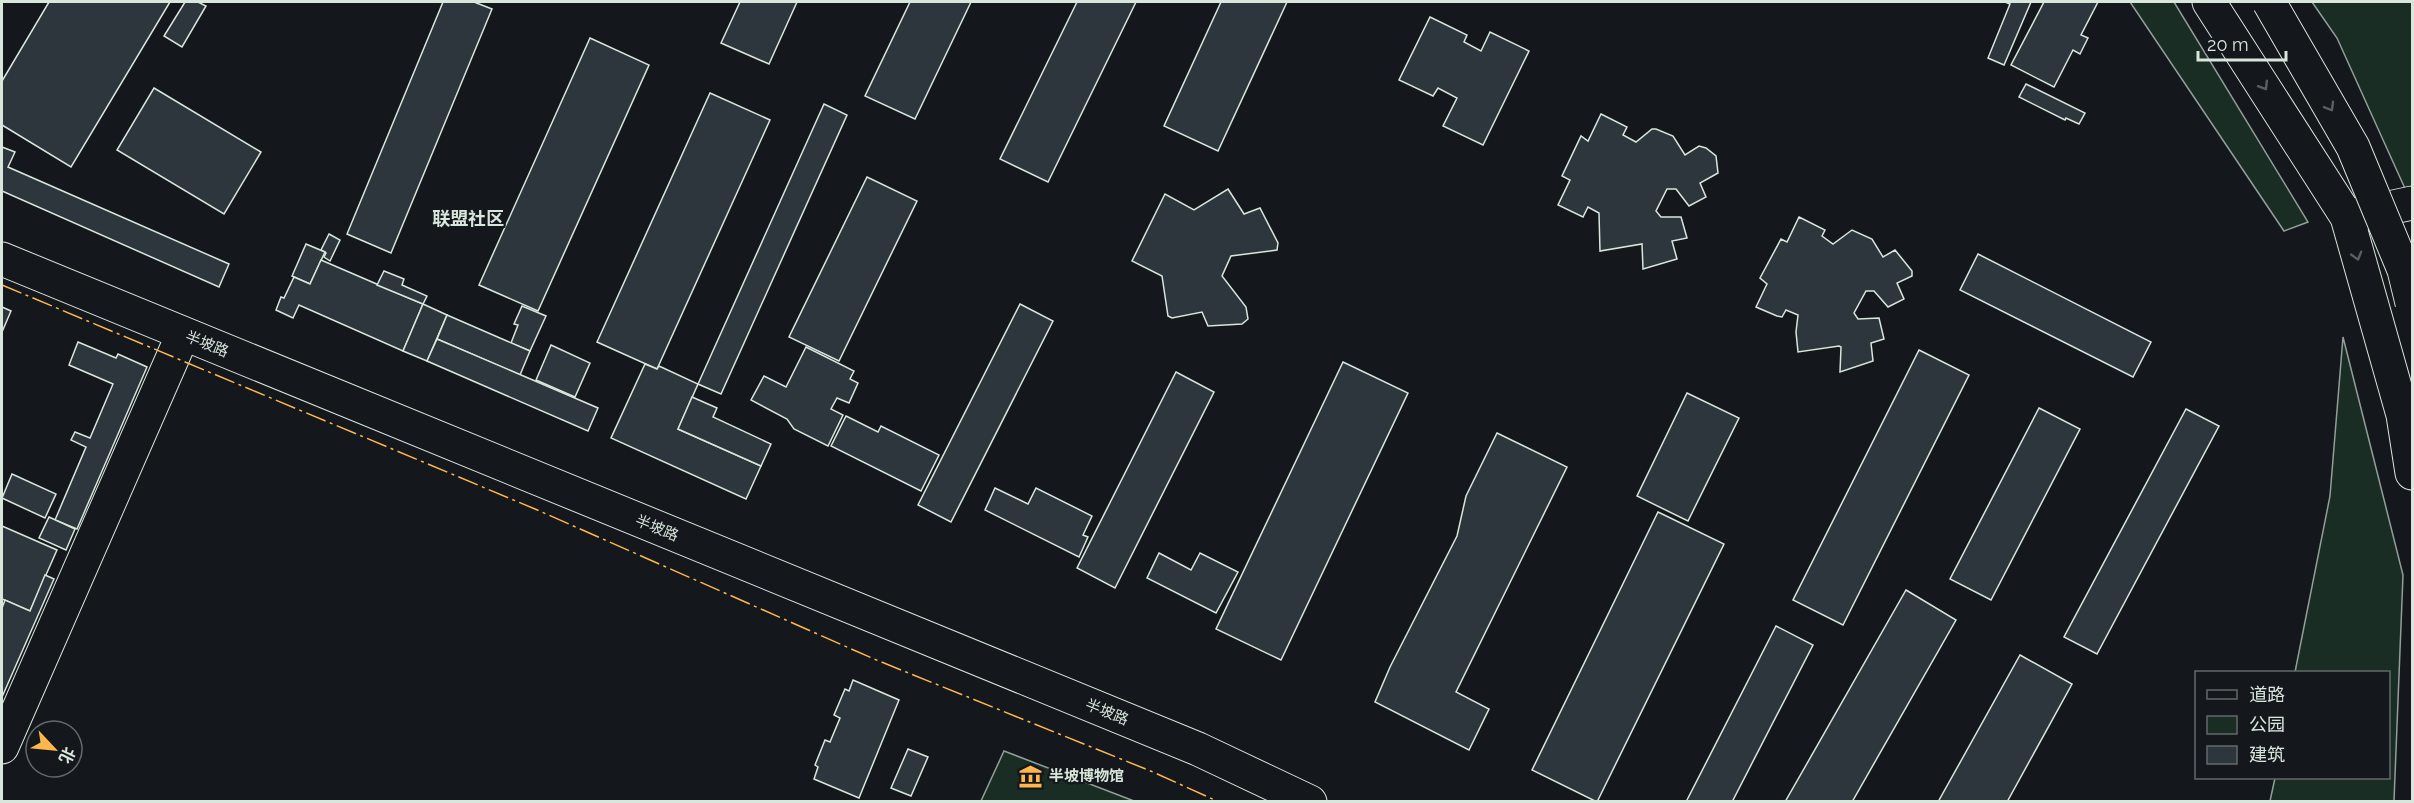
<svg xmlns="http://www.w3.org/2000/svg" width="2414" height="803" viewBox="0 0 2414 803" font-family="Raleway,'Noto Sans SC',sans-serif">
<style>
.green{fill:#1a2d24;stroke:#939e99;stroke-width:1.5}
.building{fill:#2c363c;stroke:#d8e6dc;stroke-width:1.5}
.lines{fill:none;stroke-linecap:round;stroke-linejoin:round}
.minor-casing{stroke:#d8e6dc;stroke-width:35}
.major-casing{stroke:#d8e6dc;stroke-width:35}
.minor{stroke:#14181c;stroke-width:33}
.major{stroke:#14181c;stroke-width:33}
.highway-bridge-casing{stroke:#d8e6dc;stroke-width:35;stroke-linecap:butt}
.highway-bridge{stroke:#14181c;stroke-width:33}
.power{stroke:#ffb74d;stroke-width:1.5;stroke-dasharray:21 4.5 3 4.5;stroke-linecap:butt}
.oneway{stroke:#59605f}
.labels{text-anchor:middle;dominant-baseline:central;stroke-width:4.5;stroke-linejoin:round;paint-order:stroke}
.street-label{font-size:15px;fill:#d8e6dc;stroke:#14181c}
.poi-label{font-size:15px;font-weight:bold;fill:#d8e6dc;stroke:#14181c;text-anchor:start}
.quarter-label{font-size:18px;font-weight:bold;fill:#d8e6dc;stroke:#14181c}
</style>
<rect width="100%" height="100%" fill="#14181c"/>
<!-- green -->
<g class="green">
<path d="M 2130,2 L 2174,2 L 2308,222 L 2284,231 Z"/>
<path d="M 2312,2 L 2412,2 L 2412,204 L 2337,38 Z"/>
<path d="M 2343,337 L 2403,575 L 2394,801 L 2270,801 L 2275,778 L 2388,778 L 2388,672 L 2295,672 L 2330,496 Z"/>
<path d="M 1004,751 L 1134,801 L 981,801 Z"/>
</g>
<!-- building -->
<g class="building">
<path d="M 49,2 L 170,2 L 71,167 L 2,125 L 2,81 Z"/>
<path d="M 185,2 L 198,2 L 206,6 L 182,47 L 164,36 Z"/>
<path d="M 443,2 L 474,2 L 492,9 L 391,253 L 347,234 Z"/>
<path d="M 740,2 L 797,2 L 769,64 L 721,43 Z"/>
<path d="M 910,2 L 971,2 L 915,119 L 865,96 Z"/>
<path d="M 1077,2 L 1136,2 L 1048,182 L 1000,159 Z"/>
<path d="M 1221,2 L 1287,2 L 1218,151 L 1164,126 Z"/>
<path d="M 2005,2 L 2031,2 L 2004,65 L 1988,58 L 2010,4 Z"/>
<path d="M 2044,2 L 2098,2 L 2081,35 L 2088,38 L 2080,54 L 2073,50 L 2054,87 L 2011,65 Z"/>
<path d="M 1430,17 L 1467,35 L 1464,42 L 1481,51 L 1490,32 L 1529,51 L 1483,145 L 1443,126 L 1457,98 L 1438,88 L 1433,96 L 1399,80 Z"/>
<path d="M 590,38 L 649,65 L 538,311 L 479,285 Z"/>
<path d="M 2026,84 L 2085,113 L 2079,124 L 2066,118 L 2065,120 L 2019,97 Z"/>
<path d="M 154,88 L 261,152 L 224,214 L 117,150 Z"/>
<path d="M 710,93 L 770,120 L 657,369 L 597,342 Z"/>
<path d="M 824,104 L 847,115 L 721,394 L 698,384 Z"/>
<path d="M 1601,114 L 1627,127 L 1623,135 L 1636,142 L 1652,129 L 1656,129 L 1673,136 L 1685,155 L 1699,146 L 1706,148 L 1716,156 L 1718,173 L 1700,183 L 1706,197 L 1689,206 L 1676,189 L 1667,189 L 1656,211 L 1661,217 L 1681,217 L 1687,238 L 1672,241 L 1677,259 L 1643,269 L 1642,244 L 1600,251 L 1599,213 L 1588,207 L 1583,217 L 1558,205 L 1570,180 L 1562,176 L 1581,136 L 1588,141 Z"/>
<path d="M 2,147 L 15,152 L 8,167 L 229,264 L 219,287 L 2,191 Z"/>
<path d="M 867,177 L 917,201 L 839,361 L 789,337 Z"/>
<path d="M 1228,189 L 1244,214 L 1260,208 L 1278,243 L 1277,250 L 1231,256 L 1222,276 L 1246,307 L 1248,319 L 1242,324 L 1208,326 L 1202,312 L 1172,318 L 1168,316 L 1162,276 L 1132,261 L 1165,194 L 1194,210 Z"/>
<path d="M 1799,217 L 1825,230 L 1822,236 L 1833,244 L 1852,230 L 1872,239 L 1883,257 L 1895,250 L 1912,271 L 1912,276 L 1897,283 L 1904,299 L 1888,307 L 1874,291 L 1866,291 L 1854,313 L 1858,319 L 1879,318 L 1884,339 L 1871,343 L 1873,361 L 1840,372 L 1841,347 L 1839,346 L 1798,352 L 1796,332 L 1798,315 L 1786,310 L 1782,317 L 1777,316 L 1756,307 L 1767,284 L 1760,278 L 1781,239 L 1787,242 Z"/>
<path d="M 329,234 L 340,240 L 330,261 L 324,257 L 326,253 L 321,250 Z"/>
<path d="M 306,244 L 325,252 L 310,284 L 292,276 Z"/>
<path d="M 1978,254 L 2151,342 L 2133,377 L 1960,290 Z"/>
<path d="M 321,260 L 423,304 L 403,351 L 299,305 L 293,318 L 276,310 L 281,297 L 284,298 L 294,277 L 310,284 Z"/>
<path d="M 384,271 L 404,279 L 402,285 L 427,296 L 423,304 L 377,285 Z"/>
<path d="M 423,304 L 447,315 L 427,361 L 403,351 Z"/>
<path d="M 1020,304 L 1053,321 L 951,522 L 918,505 Z"/>
<path d="M 522,306 L 546,316 L 530,351 L 511,343 L 518,325 L 514,324 Z"/>
<path d="M 2,307 L 11,311 L 2,332 Z"/>
<path d="M 447,315 L 530,351 L 520,375 L 437,339 Z"/>
<path d="M 437,339 L 598,408 L 588,431 L 427,361 Z"/>
<path d="M 78,342 L 116,358 L 118,354 L 147,367 L 77,529 L 55,520 L 86,447 L 71,440 L 75,432 L 90,438 L 113,384 L 69,365 Z"/>
<path d="M 551,345 L 590,363 L 575,397 L 536,380 Z"/>
<path d="M 806,347 L 854,371 L 850,379 L 858,383 L 849,403 L 837,398 L 831,409 L 843,415 L 828,446 L 794,429 L 787,419 L 751,400 L 764,376 L 786,387 Z"/>
<path d="M 1919,350 L 1969,375 L 1843,625 L 1793,600 Z"/>
<path d="M 1343,362 L 1408,393 L 1281,660 L 1216,629 Z"/>
<path d="M 645,364 L 657,369 L 659,366 L 698,384 L 678,429 L 761,466 L 746,499 L 611,438 Z"/>
<path d="M 1176,372 L 1214,392 L 1115,588 L 1077,568 Z"/>
<path d="M 1687,393 L 1739,418 L 1688,521 L 1637,496 Z"/>
<path d="M 692,397 L 717,408 L 713,417 L 771,444 L 761,466 L 678,429 Z"/>
<path d="M 2039,408 L 2080,429 L 1991,600 L 1950,579 Z"/>
<path d="M 2186,409 L 2219,426 L 2097,654 L 2064,637 Z"/>
<path d="M 846,416 L 878,432 L 881,426 L 939,455 L 921,491 L 831,446 Z"/>
<path d="M 1497,433 L 1567,467 L 1456,692 L 1489,709 L 1469,750 L 1375,702 L 1390,667 L 1457,536 L 1466,496 Z"/>
<path d="M 12,474 L 56,494 L 45,518 L 2,498 Z"/>
<path d="M 995,488 L 1028,504 L 1036,488 L 1092,516 L 1083,535 L 1088,537 L 1079,557 L 985,510 Z"/>
<path d="M 1658,512 L 1724,544 L 1597,802 L 1532,770 Z"/>
<path d="M 49,517 L 75,529 L 66,550 L 39,538 Z"/>
<path d="M 2,526 L 57,550 L 30,611 L 2,599 Z"/>
<path d="M 1159,553 L 1191,570 L 1200,553 L 1238,572 L 1216,613 L 1147,578 Z"/>
<path d="M 45,575 L 54,579 L 2,697 L 2,608 L 5,600 L 30,611 Z"/>
<path d="M 1906,590 L 1956,620 L 1852,802 L 1785,802 Z"/>
<path d="M 1776,626 L 1813,645 L 1732,802 L 1686,802 Z"/>
<path d="M 2020,655 L 2072,684 L 2007,802 L 1938,802 Z"/>
<path d="M 853,680 L 899,700 L 859,798 L 814,779 L 818,767 L 815,765 L 825,740 L 830,742 L 840,718 L 834,715 L 845,689 L 849,691 Z"/>
<path d="M 908,749 L 928,757 L 911,796 L 891,788 Z"/>
</g>
<g class="lines">
<defs>
<g id="minor">
<path d="M 2351,216 L 2412,203"/>
<path d="M 2,259 L 1198,749 L 1310,802"/>
<path d="M 2,747 L 183,334"/>
</g>
<path id="major" d="M 2209,2 L 2347,217 L 2403,415 L 2412,473"/>
</defs>
<!-- minor casing -->
<use href="#minor" class="minor-casing"/>
<!-- major casing -->
<use href="#major" class="major-casing"/>
<!-- minor -->
<use href="#minor" class="minor"/>
<!-- major -->
<use href="#major" class="major"/>
<defs>
<path id="highway-bridge" d="M 2269,2 L 2353,147 L 2404,270 L 2412,303"/>
</defs>
<!-- highway-bridge casing -->
<use href="#highway-bridge" class="highway-bridge-casing"/>
<!-- highway-bridge -->
<use href="#highway-bridge" class="highway-bridge"/>
<!-- power -->
<path class="power" d="M 2,285 L 535,509 L 874,659 L 1153,772 L 1219,802"/>
</g>
<!-- one-way arrows -->
<defs><path id="oneway-chevron" d="M-2-3.5L2.5 0L-2 3.5" fill="none" stroke-width="1.6" stroke-linecap="round" stroke-linejoin="round" transform="scale(1.5)"/></defs>
<g class="oneway">
<use href="#oneway-chevron" transform="translate(2264 86) rotate(58)"/>
<use href="#oneway-chevron" transform="translate(2330 107) rotate(60)"/>
<use href="#oneway-chevron" transform="translate(2357 256) rotate(74)"/>
</g>
<!-- icons -->
<defs>
<symbol id="museum-bare" viewBox="-9 -9 18 18"><path d="M0-6L6-3V-2H-6V-3ZM-5-1h2V3h-2ZM-1-1h2V3h-2ZM3-1h2V3H3ZM-6 4H6V6H-6Z" fill="#ffb74d" stroke="#14181c" stroke-width="2.5" paint-order="stroke"/></symbol>
</defs>
<g fill-rule="evenodd">
<use href="#museum-bare" x="1014" y="760" width="33" height="33"/>
</g>
<g class="labels">
<!-- street labels -->
<g class="street-label">
<text transform="translate(207 344) rotate(22)">半坡路</text>
<text transform="translate(657 528) rotate(22)">半坡路</text>
<text transform="translate(1107 712) rotate(22)">半坡路</text>
</g>
<!-- poi labels -->
<g class="poi-label">
<text x="1049" y="776">半坡博物馆</text>
</g>
<!-- quarter labels -->
<g class="quarter-label">
<text x="468" y="218">联盟社区</text>
</g>
</g>
<!-- border -->
<rect width="2414" height="803" fill="none" stroke="#d8e6dc" stroke-width="6"/>
<!-- legend -->
<rect x="2195" y="671" width="195" height="108" fill="#14181c" stroke="#626a69" stroke-width="1.5"/>
<rect x="2207" y="690" width="30" height="9" fill="#14181c" stroke="#626a69" stroke-width="1.5"/>
<text x="2249" y="701" font-size="18" fill="#d8e6dc">道路</text>
<rect x="2207" y="716" width="30" height="18" fill="#1a2d24" stroke="#626a69" stroke-width="1.5"/>
<text x="2249" y="731" font-size="18" fill="#d8e6dc">公园</text>
<rect x="2207" y="746" width="30" height="18" fill="#2c363c" stroke="#626a69" stroke-width="1.5"/>
<text x="2249" y="761" font-size="18" fill="#d8e6dc">建筑</text>
<!-- north arrow -->
<g transform="translate(54 749) rotate(116)"><circle r="28" fill="#14181c" stroke="#626a69" stroke-width="1.5"/>
<path d="M0-4.5L10 22L0 15L-10 22Z" fill="#ffb74d"/>
<text y="-9" font-size="16" font-weight="bold" text-anchor="middle" fill="#d8e6dc">北</text>
</g>
<!-- scale -->
<path d="M2198 51v9h88v-9" fill="none" stroke="#d8e6dc" stroke-width="3"/>
<text x="2207" y="51" font-size="18" fill="#d8e6dc" stroke="#14181c" stroke-width="4.5" paint-order="stroke">20 m</text>
</svg>
